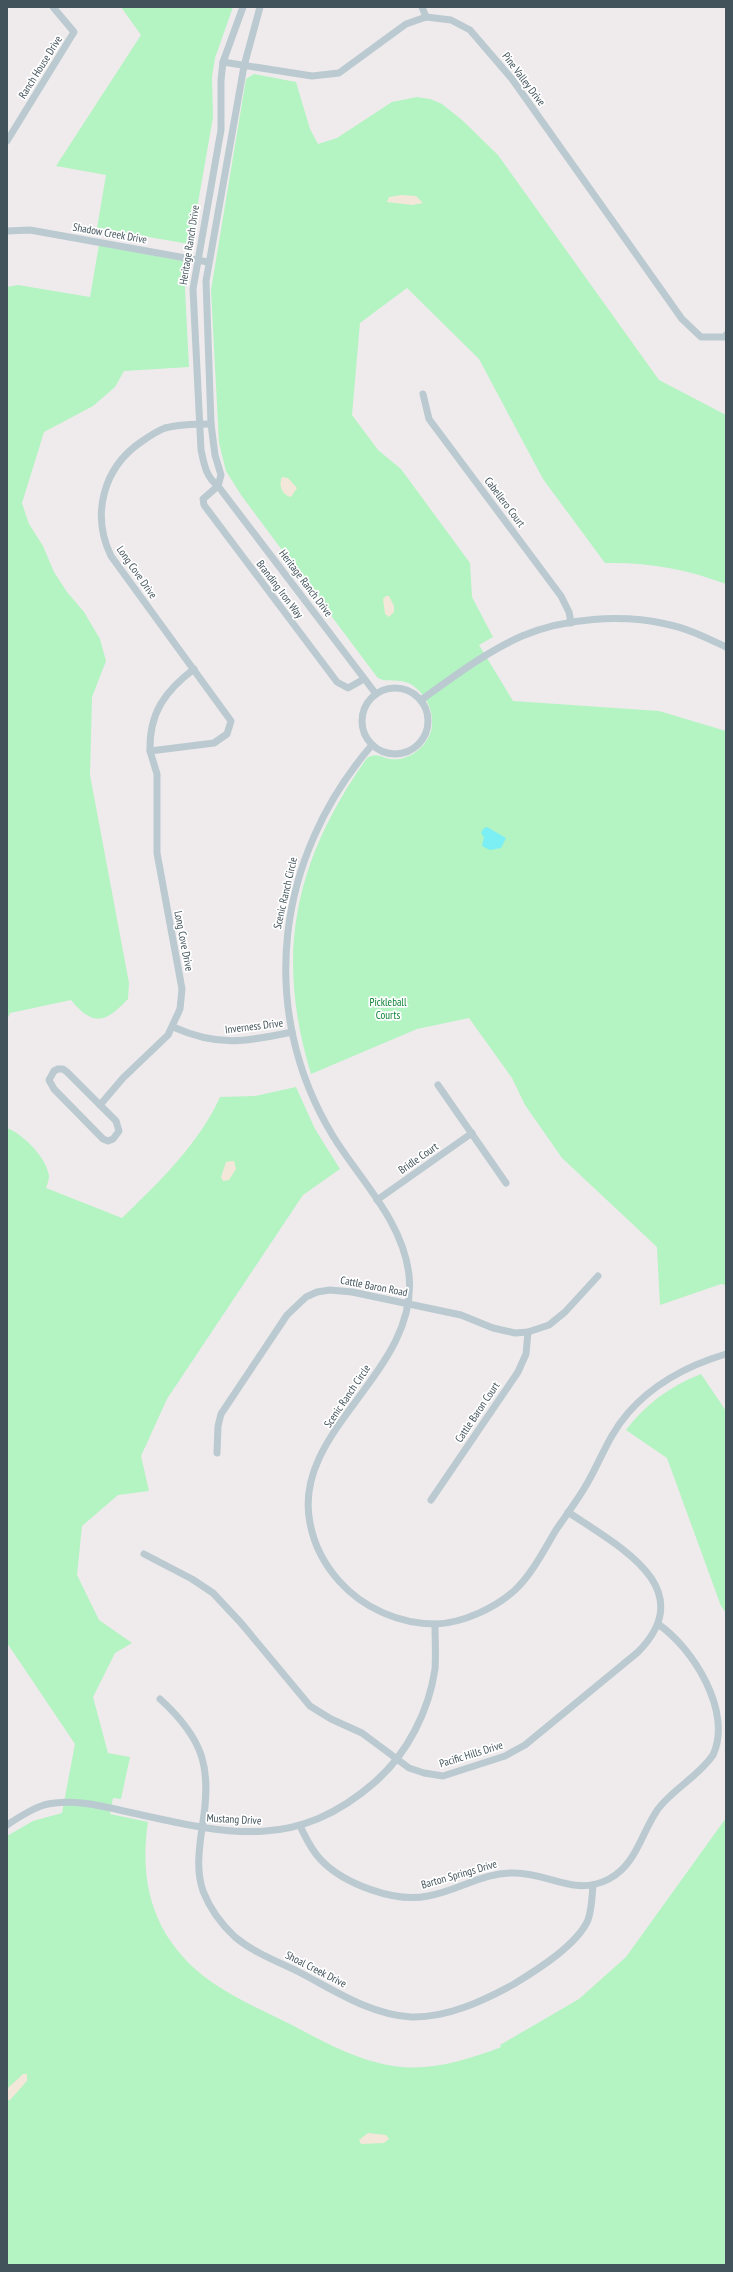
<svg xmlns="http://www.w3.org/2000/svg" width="733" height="2272" viewBox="0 0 733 2272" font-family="'PT Sans Narrow',sans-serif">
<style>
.green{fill:#b4f3c2}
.sand{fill:#f3e7da}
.water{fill:#7ceff4}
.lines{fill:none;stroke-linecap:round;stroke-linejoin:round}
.minor{stroke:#bacad0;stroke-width:7}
.labels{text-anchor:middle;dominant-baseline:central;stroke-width:3.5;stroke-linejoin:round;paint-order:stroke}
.street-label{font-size:11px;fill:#42535b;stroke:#fff}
.park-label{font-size:11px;fill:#0d8235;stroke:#fff}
</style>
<rect width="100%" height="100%" fill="#efebec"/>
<!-- green -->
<g class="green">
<path d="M 121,7 L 233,7 L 215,58 L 212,77 L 213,117 L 191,243 L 189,244 L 97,228 L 106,175 L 56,166 L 141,35 Z"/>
<path d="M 254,74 L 296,82 L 310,129 L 318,144 L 337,138 L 392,102 L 417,97 L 430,99 L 442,104 L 462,120 L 498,155 L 659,380 L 726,415 L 726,584 C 687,569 647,562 605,563 L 543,479 L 479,359 L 407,288 L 360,323 L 352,415 L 378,450 L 401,469 L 470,563 L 472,597 L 493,637 L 479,645 L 513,701 L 659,711 L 726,731 L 726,1285 L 721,1284 L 660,1305 L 657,1247 L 562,1158 L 525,1105 L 512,1078 L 469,1018 L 417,1029 L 311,1074 C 274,953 295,860 367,758 C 376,752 381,757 390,759 C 409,762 430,745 432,726 C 433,711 428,699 416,688 C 402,675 386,685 377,677 L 241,495 L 226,471 L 219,443 L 211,290 L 246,79 Z"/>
<path d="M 99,245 L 183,261 L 187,268 L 185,289 L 189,367 L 124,371 L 115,387 L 93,406 L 44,432 L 22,503 L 29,524 L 43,546 L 54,572 L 67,592 L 84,612 L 100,639 L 106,661 L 92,697 L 90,775 L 129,983 L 128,999 C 106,1022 94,1028 71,1000 L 10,1013 L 7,1020 L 7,287 L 18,285 L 90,297 Z"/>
<path d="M 296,1087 L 315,1129 L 340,1169 L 303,1195 L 167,1399 L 141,1456 L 149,1491 L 118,1495 L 82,1526 L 77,1575 L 99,1620 L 132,1643 L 115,1653 L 93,1697 L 108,1753 L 130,1757 L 121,1799 L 113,1798 L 110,1814 L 148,1822 C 138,1888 156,1943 213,1983 C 236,1999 264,2011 290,2024 C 326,2043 361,2063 402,2067 C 435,2070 468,2059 499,2048 L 501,2047 L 500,2045 L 579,1999 L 626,1957 L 726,1818 L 726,2262 L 723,2265 L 7,2265 L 7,1836 L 33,1821 L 62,1813 L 75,1744 L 7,1643 L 7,1128 C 23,1134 47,1158 49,1176 C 49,1180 47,1185 46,1188 L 122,1218 C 158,1183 199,1144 220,1097 L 255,1096 Z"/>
<path d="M 701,1374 L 726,1411 L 726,1613 L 721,1606 L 667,1458 L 626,1430 C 646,1404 670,1386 701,1374 Z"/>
</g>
<!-- sand -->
<g class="sand">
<path d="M 401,195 L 416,196 L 423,203 L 412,205 L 387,202 L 389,197 Z"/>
<path d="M 282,477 L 288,478 L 297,488 L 291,497 C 282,495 278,485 282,477 Z"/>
<path d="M 386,596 L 389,596 L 394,606 L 394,612 L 389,617 L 385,614 L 383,599 Z"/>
<path d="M 231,1161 L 234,1161 L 236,1169 L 229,1180 L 223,1181 L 221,1177 L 226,1162 Z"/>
<path d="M 23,2074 L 27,2074 L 27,2081 L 10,2100 L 7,2100 L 8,2088 Z"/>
<path d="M 368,2133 L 386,2135 L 389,2139 L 384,2143 L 361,2144 L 359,2140 Z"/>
</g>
<!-- water -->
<path class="water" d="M 487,827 L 506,838 L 501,848 L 490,850 L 482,846 L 484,837 L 481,833 L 484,828 Z"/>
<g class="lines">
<!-- minor -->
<g class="minor">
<path d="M 243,7 L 223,62 L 221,80 L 221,130 L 193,289 L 201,450 C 204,464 206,477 218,486 L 376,694"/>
<path d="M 422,7 L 426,17"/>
<path d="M 223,62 L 312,76 L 339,73 L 406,24 L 426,17 L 451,20 L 470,30 L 512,79 L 682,319 L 701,337 L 725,337 L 726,335"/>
<path d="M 7,141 L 74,32 L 53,7"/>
<path d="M 7,231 L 30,230 L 208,262"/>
<path d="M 423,394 L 429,419 L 561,596 L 569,612 L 571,623"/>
<path d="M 218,486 L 221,475 L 215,455 L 211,424 L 206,281 L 244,66 L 260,7"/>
<path d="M 218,486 L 203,499 L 204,505 L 337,682 L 348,688 L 364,679"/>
<circle cx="395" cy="721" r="33"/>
<path d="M 421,700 C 453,677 486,652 522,636 C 565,618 621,614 666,624 C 687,628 707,638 726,647"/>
<path d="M 372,745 C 276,856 256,1009 333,1136 C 360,1180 403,1221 409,1275 C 419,1373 291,1430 310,1523 C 314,1545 324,1564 339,1581 C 363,1608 399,1624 436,1624 C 463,1623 495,1608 515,1590 C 532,1574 544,1550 556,1530 C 567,1514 579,1498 588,1482 C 602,1457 609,1435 628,1413 C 654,1383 689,1365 726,1354"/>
<path d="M 150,751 C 149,713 165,691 194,669"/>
<path d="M 173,1027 C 218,1047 245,1042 292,1032"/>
<path d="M 58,1069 L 63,1069 L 67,1072 L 116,1121 L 119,1131 L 113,1139 L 108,1141 L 103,1139 L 54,1089 L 49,1080 L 54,1071 Z"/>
<path d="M 438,1085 L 506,1183"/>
<path d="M 100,1105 L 123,1078 L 168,1035 L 180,1009 L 182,989 L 157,853 L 157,774 L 150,751 L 214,743 L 227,734 L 231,721 L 111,556 C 91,515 103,468 141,442 C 148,437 157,431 165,428 C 180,424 196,424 211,424"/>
<path d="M 377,1200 L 472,1133"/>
<path d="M 217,1453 L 218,1426 L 221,1414 L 287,1315 L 306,1297 L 317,1292 L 330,1290 L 352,1292 L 461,1315 L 493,1328 L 515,1333 L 528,1332 L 549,1325 L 565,1312 L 598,1276"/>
<path d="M 431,1500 L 518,1372 L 526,1354 L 528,1332"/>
<path d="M 144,1554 L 192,1579 L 213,1593 L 241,1623 L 310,1706 L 331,1719 L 362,1733 L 409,1768 L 424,1773 L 443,1776 L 505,1756 L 525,1745 L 638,1652 C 702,1587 616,1545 568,1512"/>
<path d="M 160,1699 C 205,1740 212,1769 202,1828 C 199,1850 196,1870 203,1891 C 210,1909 221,1924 235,1937 C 253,1952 276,1961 297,1971 C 332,1989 370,2015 411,2017 C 447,2018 483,2001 514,1984 C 537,1970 577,1945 588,1920 C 592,1909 592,1896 593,1885"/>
<path d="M 7,1825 C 19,1817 31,1809 44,1805 C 71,1798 102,1806 128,1812 C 224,1833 294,1853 375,1782 C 407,1754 429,1711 435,1669 C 436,1654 435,1639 435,1624"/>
<path d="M 300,1826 C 306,1838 311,1850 321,1860 C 344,1884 395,1903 428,1896 C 458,1891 483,1872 515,1873 C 550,1873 574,1897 609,1879 C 637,1864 641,1833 658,1809 C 674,1788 698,1777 713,1755 C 733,1712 693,1648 658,1624"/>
</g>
</g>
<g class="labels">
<!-- street labels -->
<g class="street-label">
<text transform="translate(40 67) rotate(-58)">Ranch House Drive</text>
<text transform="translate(524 79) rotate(53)">Pine Valley Drive</text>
<text transform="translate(110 233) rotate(10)">Shadow Creek Drive</text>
<text transform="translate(189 245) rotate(-81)">Heritage Ranch Drive</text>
<text transform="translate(505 502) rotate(53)">Cabellero Court</text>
<text transform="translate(137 572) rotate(55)">Long Cove Drive</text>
<text transform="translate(306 583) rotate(53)">Heritage Ranch Drive</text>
<text transform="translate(280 589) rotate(53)">Branding Iron Way</text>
<text transform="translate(285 893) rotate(-77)">Scenic Ranch Circle</text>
<text transform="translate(184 941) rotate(79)">Long Cove Drive</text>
<text transform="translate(254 1026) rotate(-7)">Inverness Drive</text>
<text transform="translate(418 1158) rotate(-35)">Bridle Court</text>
<text transform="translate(374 1286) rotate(11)">Cattle Baron Road</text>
<text transform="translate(347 1396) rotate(-56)">Scenic Ranch Circle</text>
<text transform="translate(477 1412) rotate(-56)">Cattle Baron Court</text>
<text transform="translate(471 1754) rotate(-17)">Pacific Hills Drive</text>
<text transform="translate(234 1819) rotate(3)">Mustang Drive</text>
<text transform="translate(459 1874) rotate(-16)">Barton Springs Drive</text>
<text transform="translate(316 1969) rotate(27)">Shoal Creek Drive</text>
</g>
<!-- park labels -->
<g class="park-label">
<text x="388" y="1002">Pickleball<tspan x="388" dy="13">Courts</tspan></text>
</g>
</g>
<!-- border -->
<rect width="733" height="2272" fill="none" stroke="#42535b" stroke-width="16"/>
</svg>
